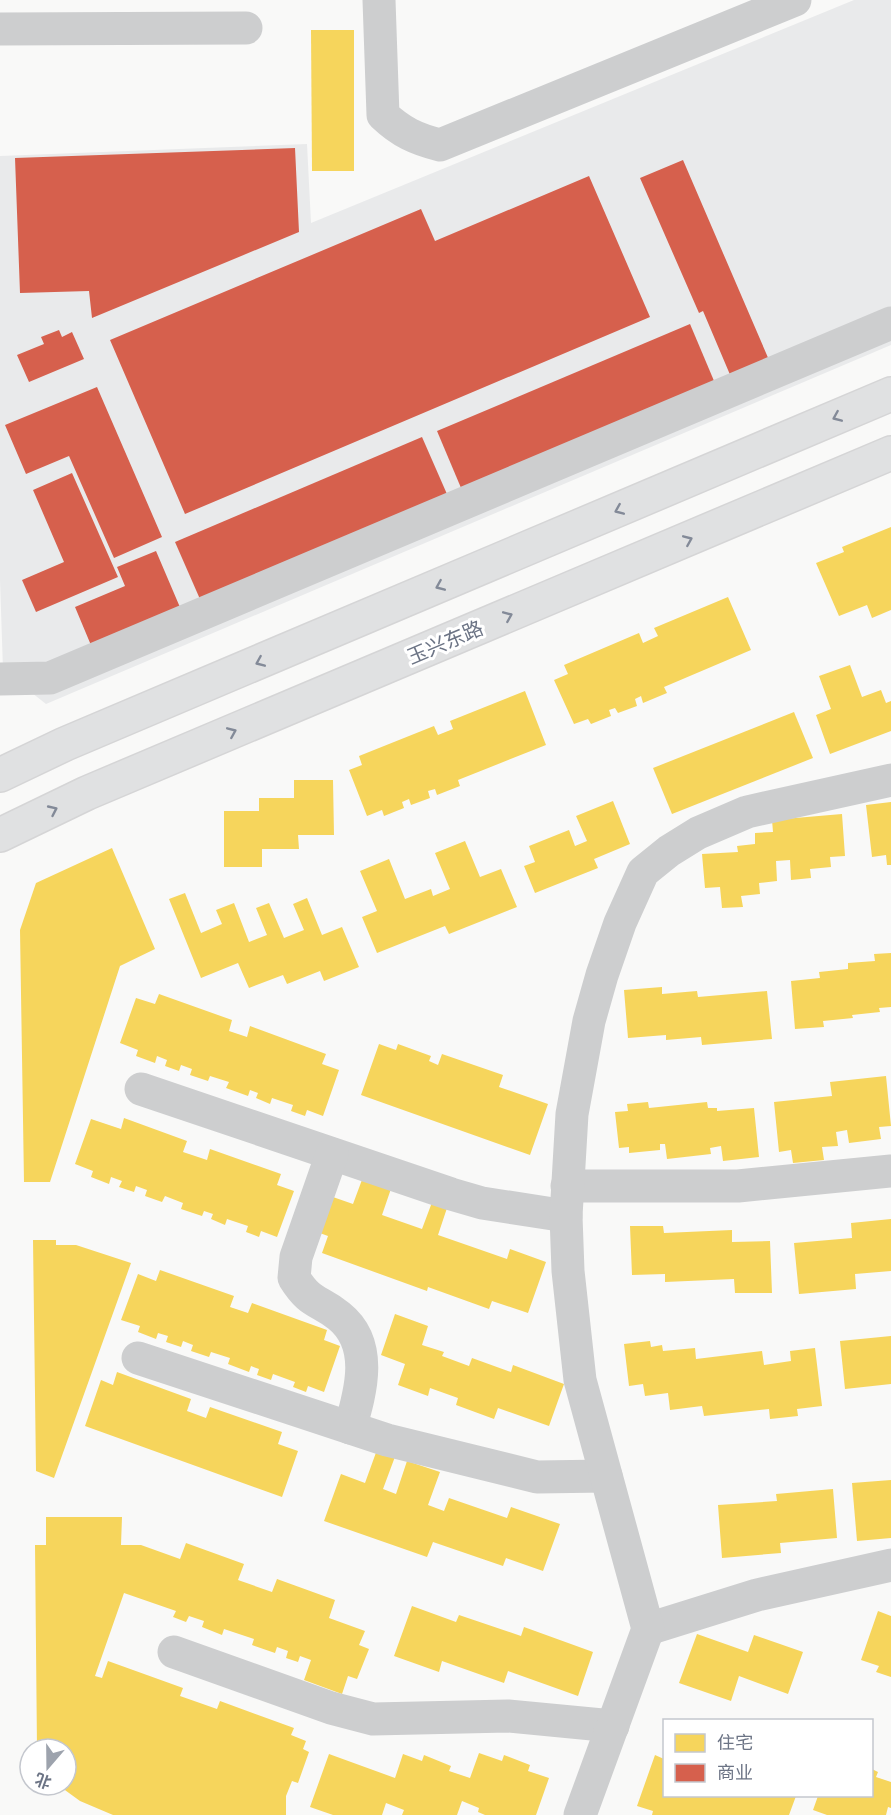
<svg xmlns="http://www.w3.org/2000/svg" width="891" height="1815" viewBox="0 0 891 1815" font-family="'Open Sans','Noto Sans SC',sans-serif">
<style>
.built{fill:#e9eaeb}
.homes{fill:#f6d55c}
.shops{fill:#d6604d}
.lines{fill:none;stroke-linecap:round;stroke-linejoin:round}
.major-casing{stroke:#d5d5d6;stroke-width:36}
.minor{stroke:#cdcecf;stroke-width:33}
.major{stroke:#e0e1e2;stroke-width:33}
.oneway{stroke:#838a98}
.labels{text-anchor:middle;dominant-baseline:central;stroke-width:6;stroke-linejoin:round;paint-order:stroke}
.street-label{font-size:20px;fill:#6c7485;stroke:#fff}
</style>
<rect width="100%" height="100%" fill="#f9f9f8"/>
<!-- built -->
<path class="built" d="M 854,0 L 891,0 L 891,345 L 46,704 L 3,670 L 0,580 L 0,156 L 307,144 L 311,223 Z"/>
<!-- homes -->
<g class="homes">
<path d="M 311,30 L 354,30 L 354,171 L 312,171 Z"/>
<path d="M 891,527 L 891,610 L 872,618 L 867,605 L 839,616 L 816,563 L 844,552 L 842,547 Z"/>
<path d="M 728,597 L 751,650 L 664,687 L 667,693 L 643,703 L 641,696 L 635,699 L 637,706 L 618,713 L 615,708 L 609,710 L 611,716 L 591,724 L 588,719 L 574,724 L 554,680 L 568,674 L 564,665 L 639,633 L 643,643 L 658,636 L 654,628 Z"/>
<path d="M 850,665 L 862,697 L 881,690 L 886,703 L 891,701 L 891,731 L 830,754 L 816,715 L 831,709 L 819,676 Z"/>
<path d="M 525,691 L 546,745 L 458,780 L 460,786 L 437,795 L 435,789 L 428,791 L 430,798 L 411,805 L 409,799 L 402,802 L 404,808 L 384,816 L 382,810 L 367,816 L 349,770 L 362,765 L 359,756 L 434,726 L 438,735 L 453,729 L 450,721 Z"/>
<path d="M 794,712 L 813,758 L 672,814 L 653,768 Z"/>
<path d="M 294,780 L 333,780 L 334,835 L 298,835 L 299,849 L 262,849 L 262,867 L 224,867 L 224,811 L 259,811 L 259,798 L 294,798 Z"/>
<path d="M 613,801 L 630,844 L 594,859 L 598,868 L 535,893 L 524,866 L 535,862 L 529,846 L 569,830 L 575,846 L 587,841 L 576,816 Z"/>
<path d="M 891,802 L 891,865 L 887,865 L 886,855 L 872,857 L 866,805 Z"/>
<path d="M 842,814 L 845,856 L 830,857 L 831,867 L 810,869 L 811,878 L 791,880 L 790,860 L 776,861 L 777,881 L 759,883 L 760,894 L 741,896 L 743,907 L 722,908 L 720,887 L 705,888 L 702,854 L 738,852 L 737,846 L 755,844 L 755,833 L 773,832 L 772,820 Z"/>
<path d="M 465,841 L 480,877 L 501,869 L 517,907 L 449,934 L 445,926 L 377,953 L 362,917 L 377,911 L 360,871 L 389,859 L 405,899 L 431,889 L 433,896 L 450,889 L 435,853 Z"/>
<path d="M 112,848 L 155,949 L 120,966 L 50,1182 L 24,1182 L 20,930 L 36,883 Z"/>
<path d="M 185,893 L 201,933 L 222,924 L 216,910 L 234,903 L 249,942 L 267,935 L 256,908 L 269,903 L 284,938 L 304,930 L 293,904 L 307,898 L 322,935 L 342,927 L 359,967 L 324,981 L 320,971 L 287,984 L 283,975 L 249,988 L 238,963 L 201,978 L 169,899 Z"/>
<path d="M 891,953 L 891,1007 L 879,1008 L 880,1012 L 852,1015 L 853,1018 L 823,1021 L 824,1027 L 795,1029 L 791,981 L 820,978 L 819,972 L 848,969 L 848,963 L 875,961 L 874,954 Z"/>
<path d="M 662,987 L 662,994 L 697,991 L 698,997 L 767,991 L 772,1039 L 702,1045 L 701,1037 L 666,1040 L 666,1035 L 628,1038 L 624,990 Z"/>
<path d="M 159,994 L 232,1020 L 229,1031 L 247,1037 L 250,1026 L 326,1054 L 322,1064 L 339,1070 L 323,1116 L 307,1110 L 305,1116 L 291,1111 L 293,1105 L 272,1098 L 270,1104 L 256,1098 L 258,1093 L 250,1090 L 248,1096 L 226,1088 L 229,1082 L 210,1076 L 208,1081 L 190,1075 L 192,1069 L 181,1065 L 179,1071 L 165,1066 L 167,1060 L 157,1056 L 155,1063 L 136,1056 L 138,1050 L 120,1043 L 136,998 L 155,1004 Z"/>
<path d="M 379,1044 L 396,1050 L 398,1044 L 431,1056 L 429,1061 L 438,1065 L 442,1054 L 503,1075 L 499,1087 L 548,1104 L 530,1155 L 361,1095 Z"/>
<path d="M 886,1076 L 891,1126 L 879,1127 L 881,1139 L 849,1143 L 847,1130 L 836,1132 L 838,1146 L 822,1147 L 824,1160 L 793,1163 L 791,1150 L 779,1152 L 774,1102 L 832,1096 L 830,1082 Z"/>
<path d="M 648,1102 L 649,1108 L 707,1102 L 708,1108 L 717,1108 L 717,1111 L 754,1108 L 759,1157 L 723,1161 L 721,1146 L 710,1148 L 711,1154 L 667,1159 L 665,1144 L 660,1144 L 660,1150 L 629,1153 L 629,1147 L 619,1148 L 615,1112 L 628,1111 L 627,1104 Z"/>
<path d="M 124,1118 L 187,1141 L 183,1152 L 207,1160 L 210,1149 L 281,1174 L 277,1185 L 294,1191 L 277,1237 L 261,1231 L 259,1237 L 246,1232 L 248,1226 L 227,1219 L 225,1225 L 211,1219 L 213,1214 L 204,1211 L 202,1216 L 181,1209 L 183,1203 L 165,1196 L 162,1202 L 145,1196 L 147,1190 L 136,1186 L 134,1192 L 119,1187 L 122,1181 L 111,1177 L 109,1184 L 91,1177 L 93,1171 L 75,1164 L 91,1119 L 121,1129 Z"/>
<path d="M 366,1169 L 394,1180 L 382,1215 L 422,1229 L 434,1197 L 449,1202 L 438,1235 L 507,1259 L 510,1249 L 546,1262 L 528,1313 L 492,1301 L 489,1309 L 428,1287 L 427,1291 L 322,1253 L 328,1236 L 317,1232 L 330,1196 L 353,1204 Z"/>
<path d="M 891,1219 L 891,1271 L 855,1274 L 856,1289 L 799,1294 L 794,1243 L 852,1238 L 851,1223 Z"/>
<path d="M 630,1226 L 663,1226 L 664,1233 L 732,1230 L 732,1242 L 770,1241 L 772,1293 L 735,1293 L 734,1279 L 665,1282 L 665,1274 L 632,1275 Z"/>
<path d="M 33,1240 L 56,1240 L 56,1245 L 76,1245 L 131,1263 L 54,1478 L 36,1471 Z"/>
<path d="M 160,1270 L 234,1296 L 230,1307 L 248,1313 L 252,1303 L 327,1330 L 324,1340 L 340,1346 L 324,1392 L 308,1386 L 306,1392 L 293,1387 L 295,1382 L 273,1374 L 271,1380 L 257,1375 L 259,1369 L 251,1366 L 249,1372 L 228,1364 L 230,1358 L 211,1352 L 209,1357 L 191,1351 L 193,1345 L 183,1341 L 181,1347 L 166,1342 L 168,1336 L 158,1333 L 156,1339 L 138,1332 L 140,1326 L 121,1320 L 138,1274 L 156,1281 Z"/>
<path d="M 395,1314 L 428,1326 L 422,1345 L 444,1352 L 442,1356 L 469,1366 L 472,1358 L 511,1372 L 513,1365 L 564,1384 L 549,1426 L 498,1408 L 494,1419 L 456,1405 L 458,1398 L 430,1388 L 428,1396 L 398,1385 L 405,1364 L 381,1355 Z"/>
<path d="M 891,1336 L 891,1384 L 845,1389 L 840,1341 Z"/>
<path d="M 650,1341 L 651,1347 L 662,1345 L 663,1351 L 695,1348 L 696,1359 L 762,1351 L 764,1365 L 791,1361 L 790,1351 L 815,1348 L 822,1406 L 797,1409 L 798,1416 L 770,1419 L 769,1409 L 704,1416 L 702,1406 L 670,1410 L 668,1393 L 645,1396 L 643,1384 L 629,1386 L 624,1344 Z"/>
<path d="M 117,1372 L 191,1399 L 187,1411 L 206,1418 L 210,1407 L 282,1432 L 278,1444 L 298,1451 L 282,1497 L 85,1426 L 101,1380 L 113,1385 Z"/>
<path d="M 378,1447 L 396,1454 L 383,1489 L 396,1494 L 407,1461 L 440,1472 L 428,1505 L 444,1511 L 449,1498 L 507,1518 L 511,1507 L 560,1524 L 543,1571 L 506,1558 L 503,1566 L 433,1542 L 427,1557 L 324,1521 L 341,1474 L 365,1483 Z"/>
<path d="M 891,1480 L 891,1538 L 857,1541 L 852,1483 Z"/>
<path d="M 833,1489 L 837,1538 L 780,1543 L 781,1553 L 722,1558 L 718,1505 L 777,1501 L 776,1494 Z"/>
<path d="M 46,1517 L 122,1517 L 121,1545 L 141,1545 L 180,1559 L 186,1543 L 244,1564 L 238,1580 L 272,1592 L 277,1579 L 335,1600 L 329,1618 L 365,1631 L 359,1645 L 369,1649 L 357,1679 L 348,1676 L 342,1694 L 304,1680 L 311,1660 L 300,1656 L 298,1662 L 286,1658 L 288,1651 L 277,1647 L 275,1653 L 252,1645 L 254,1639 L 224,1629 L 222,1635 L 202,1627 L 204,1621 L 189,1616 L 186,1622 L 173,1617 L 176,1611 L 124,1593 L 95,1676 L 102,1678 L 108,1661 L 183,1688 L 180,1696 L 217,1709 L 220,1701 L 294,1728 L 291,1735 L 306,1741 L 303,1749 L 309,1752 L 298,1783 L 292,1781 L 286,1796 L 286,1815 L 113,1815 L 80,1801 L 58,1785 L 66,1785 L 66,1749 L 37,1749 L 35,1545 L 46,1545 Z"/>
<path d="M 412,1606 L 456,1622 L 459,1615 L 521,1636 L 524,1627 L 593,1652 L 578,1696 L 508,1671 L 504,1683 L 442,1661 L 439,1672 L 394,1656 Z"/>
<path d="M 878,1611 L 891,1616 L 891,1677 L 876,1672 L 879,1666 L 861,1660 Z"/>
<path d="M 697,1634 L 748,1652 L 754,1635 L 803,1652 L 788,1694 L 739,1676 L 731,1701 L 679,1683 Z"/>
<path d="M 479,1753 L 502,1761 L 504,1755 L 530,1765 L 528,1771 L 549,1778 L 536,1815 L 485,1815 L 478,1812 L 479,1808 L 462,1801 L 457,1815 L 402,1815 L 404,1810 L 386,1803 L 382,1815 L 333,1815 L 310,1807 L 329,1754 L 395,1778 L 403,1754 L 422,1761 L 424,1755 L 451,1766 L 449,1771 L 470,1778 Z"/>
<path d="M 655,1755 L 664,1759 L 664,1796 L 796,1796 L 789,1815 L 652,1815 L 653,1811 L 637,1806 Z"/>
<path d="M 872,1769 L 878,1772 L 876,1777 L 891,1782 L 891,1808 L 888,1807 L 886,1815 L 827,1815 L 813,1810 L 818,1796 L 872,1796 Z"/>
</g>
<!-- shops -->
<g class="shops">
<path d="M 295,148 L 299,232 L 92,318 L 89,291 L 20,293 L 15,158 Z"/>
<path d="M 683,160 L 769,360 L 731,377 L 703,311 L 699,313 L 640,178 Z"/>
<path d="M 589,176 L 650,317 L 185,514 L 110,340 L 421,209 L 435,241 Z"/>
<path d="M 690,324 L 717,388 L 464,495 L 437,431 Z"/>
<path d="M 59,330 L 62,337 L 72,332 L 84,359 L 29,382 L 17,355 L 44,344 L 41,337 Z"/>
<path d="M 97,387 L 162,537 L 114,558 L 69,456 L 26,474 L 5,425 Z"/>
<path d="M 422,437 L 450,501 L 203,606 L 175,542 Z"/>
<path d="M 72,473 L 118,577 L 36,612 L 22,580 L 64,562 L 33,490 Z"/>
<path d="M 156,551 L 182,612 L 93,650 L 75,607 L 125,586 L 117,567 Z"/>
</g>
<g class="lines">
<defs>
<g id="major">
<path d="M 0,775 L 65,744 L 891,394"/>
<path d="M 0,835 L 87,793 L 891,453"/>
</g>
</defs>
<!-- major casing -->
<use href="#major" class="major-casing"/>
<!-- minor -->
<g class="minor">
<path d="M 379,0 L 383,115 C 401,132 416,139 440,145 L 795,0"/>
<path d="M 0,29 L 246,28"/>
<path d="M 0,679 L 50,678 L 891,323"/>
<path d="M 141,1089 L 451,1194 L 482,1203 L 566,1216"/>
<path d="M 332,1154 L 296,1257 L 294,1278 C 311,1305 318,1299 339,1316 C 374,1344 361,1391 350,1428"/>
<path d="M 567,1186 L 738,1186 L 891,1171"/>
<path d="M 138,1358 L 387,1440 L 537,1477 L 606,1476"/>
<path d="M 648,1629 L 757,1595 L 891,1565"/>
<path d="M 174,1652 L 331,1708 L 373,1719 L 508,1716 L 613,1726"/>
<path d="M 580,1815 L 648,1629 L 580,1380 L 568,1271 L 566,1216 L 572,1114 L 589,1021 L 602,975 L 620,923 L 643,872 L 669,851 L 698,833 L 747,812 L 891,780"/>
</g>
<!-- major -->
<use href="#major" class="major"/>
</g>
<!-- one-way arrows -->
<defs><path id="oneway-chevron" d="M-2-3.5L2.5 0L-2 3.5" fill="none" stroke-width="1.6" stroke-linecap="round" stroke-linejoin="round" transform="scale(1.5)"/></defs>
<g class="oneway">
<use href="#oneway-chevron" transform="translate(837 417) rotate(157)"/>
<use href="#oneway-chevron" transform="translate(619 510) rotate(157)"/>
<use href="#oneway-chevron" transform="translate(688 540) rotate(-23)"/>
<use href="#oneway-chevron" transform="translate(440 586) rotate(157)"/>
<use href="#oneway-chevron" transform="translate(508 616) rotate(-23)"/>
<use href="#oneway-chevron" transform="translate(260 662) rotate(157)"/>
<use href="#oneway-chevron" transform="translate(232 732) rotate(-23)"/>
<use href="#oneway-chevron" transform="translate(53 810) rotate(-25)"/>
</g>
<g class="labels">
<!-- street labels -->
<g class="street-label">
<text transform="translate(445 642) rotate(-23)">玉兴东路</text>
</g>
</g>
<!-- legend -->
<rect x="663" y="1719" width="210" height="78" fill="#ffffff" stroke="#c4c7ce" stroke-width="1.5"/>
<rect x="675" y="1734" width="30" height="18" fill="#f6d55c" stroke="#c4c7ce" stroke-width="1.5"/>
<text x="717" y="1749" font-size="18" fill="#6c7485">住宅</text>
<rect x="675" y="1764" width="30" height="18" fill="#d6604d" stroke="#c4c7ce" stroke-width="1.5"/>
<text x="717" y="1779" font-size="18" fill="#6c7485">商业</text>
<!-- north arrow -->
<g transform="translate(48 1767) rotate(200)"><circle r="28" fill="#ffffff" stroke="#c4c7ce" stroke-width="1.5"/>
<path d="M0-4.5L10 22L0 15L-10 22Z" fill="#9da3ad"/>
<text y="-9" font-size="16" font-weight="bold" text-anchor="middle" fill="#6c7485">北</text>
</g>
</svg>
